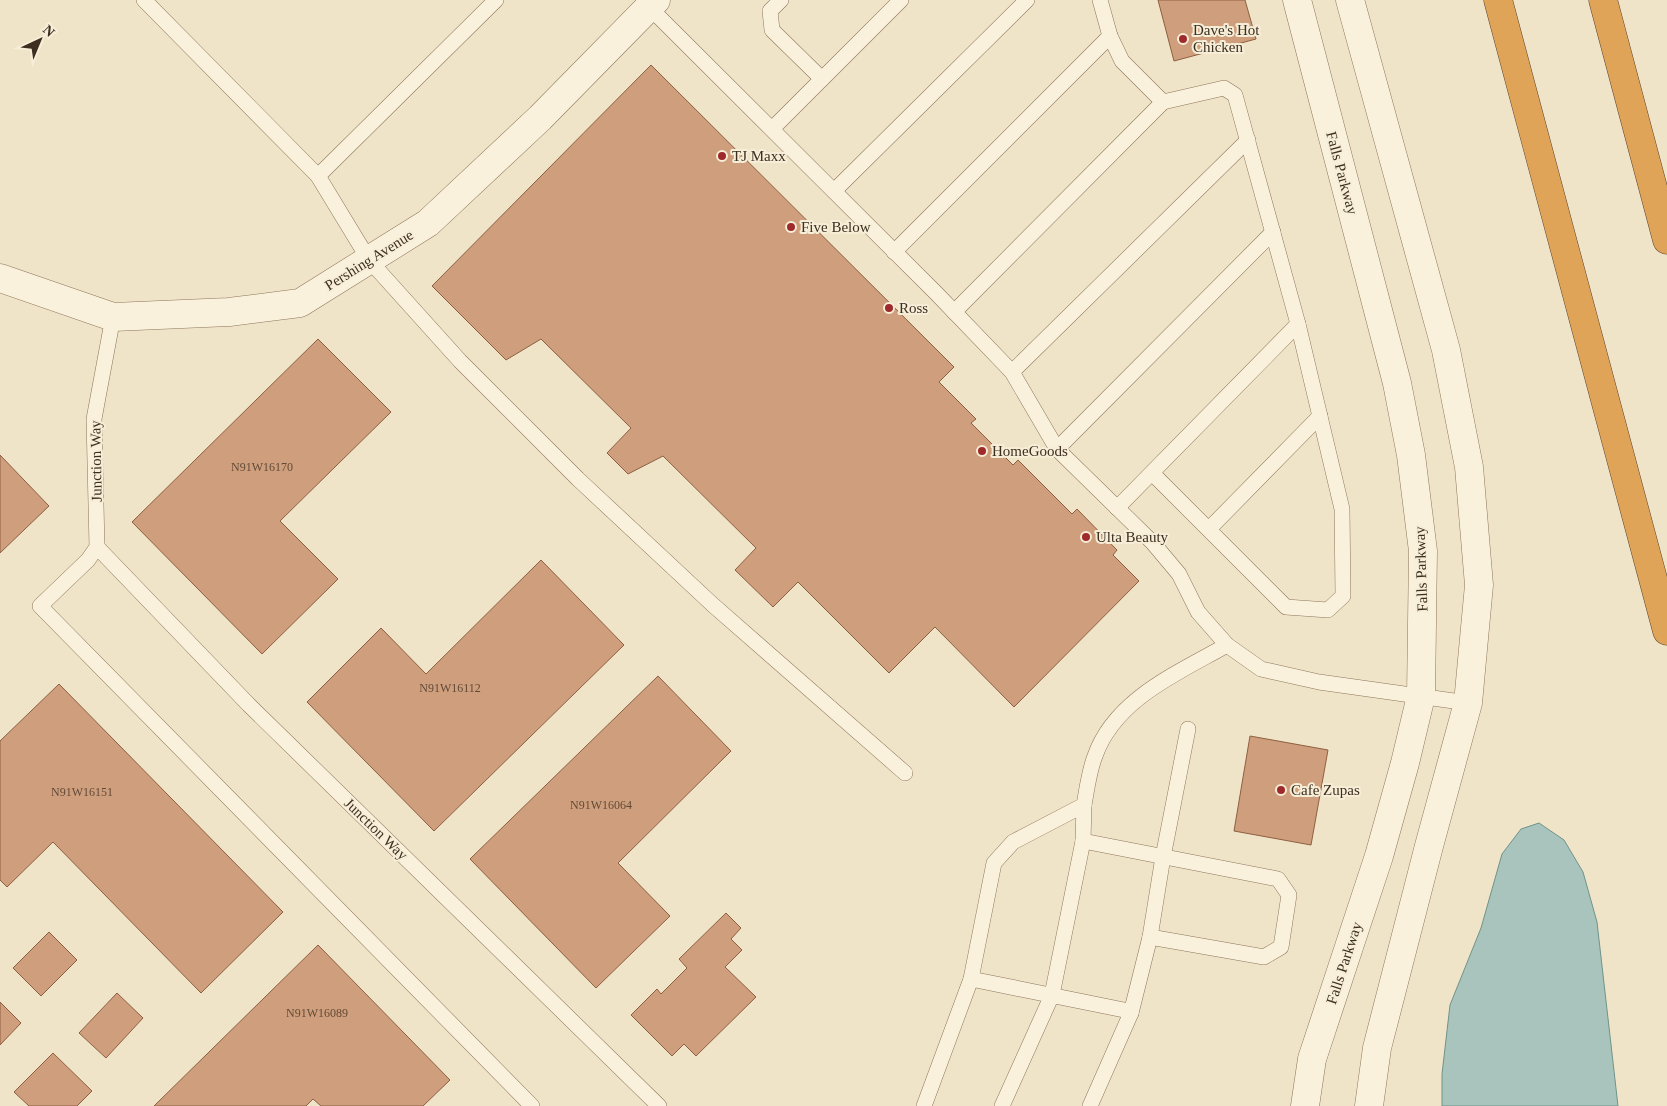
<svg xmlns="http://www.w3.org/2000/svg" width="1667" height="1106" viewBox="0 0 1667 1106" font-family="Georgia,serif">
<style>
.water{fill:#a9c4bc;stroke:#6f938a}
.building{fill:#cf9f7d;stroke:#8d5f41}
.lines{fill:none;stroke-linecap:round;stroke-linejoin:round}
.service-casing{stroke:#8d765c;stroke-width:16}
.minor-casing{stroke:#8d765c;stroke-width:29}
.tertiary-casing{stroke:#8d765c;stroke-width:29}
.motorway-casing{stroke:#5b4430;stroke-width:29}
.service{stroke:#faf1dc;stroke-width:15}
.minor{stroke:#faf1dc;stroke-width:28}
.tertiary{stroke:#faf1dc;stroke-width:28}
.motorway{stroke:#e0a458;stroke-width:28}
.poi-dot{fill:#9e2a2b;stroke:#f7eed8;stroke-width:2}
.labels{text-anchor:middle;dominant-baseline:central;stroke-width:4;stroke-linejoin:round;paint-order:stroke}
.number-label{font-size:12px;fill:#624a37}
.poi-label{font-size:15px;fill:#3d2e20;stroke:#f7eed8;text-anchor:start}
.street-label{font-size:15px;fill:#3d2e20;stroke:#f7eed8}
</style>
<rect width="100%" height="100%" fill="#f0e4c8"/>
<!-- water -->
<path class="water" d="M 1539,823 L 1564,840 L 1583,872 L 1597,922 L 1618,1106 L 1442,1106 L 1442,1074 L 1450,1005 L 1481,928 L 1502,854 L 1521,829 Z"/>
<!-- building -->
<g class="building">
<path d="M 1158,0 L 1245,0 L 1256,39 L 1174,61 Z"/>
<path d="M 651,65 L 954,367 L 939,382 L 976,419 L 971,423 L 1013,465 L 1018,460 L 1072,514 L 1077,509 L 1117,550 L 1113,555 L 1139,581 L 1014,707 L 935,627 L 889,673 L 798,582 L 773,607 L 735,570 L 756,548 L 663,456 L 628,474 L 607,453 L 631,428 L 541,339 L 506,360 L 432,286 Z"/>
<path d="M 318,339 L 391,412 L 280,521 L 338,579 L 262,654 L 132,522 Z"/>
<path d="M 0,455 L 49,506 L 0,553 Z"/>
<path d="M 541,560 L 624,645 L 434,831 L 307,702 L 381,628 L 426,674 Z"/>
<path d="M 658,676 L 731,751 L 618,863 L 670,916 L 596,988 L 470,859 Z"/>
<path d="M 59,684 L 283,912 L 201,993 L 53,842 L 7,887 L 0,880 L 0,741 Z"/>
<path d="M 1250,736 L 1328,750 L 1311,845 L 1234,831 Z"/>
<path d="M 726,913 L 741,928 L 731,939 L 742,950 L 725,967 L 756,997 L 696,1056 L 684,1044 L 672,1056 L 631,1015 L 657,989 L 661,994 L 687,968 L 679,959 Z"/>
<path d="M 49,932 L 77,960 L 41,996 L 13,968 Z"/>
<path d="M 318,945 L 450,1080 L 423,1106 L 321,1106 L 313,1099 L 306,1106 L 154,1106 Z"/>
<path d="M 117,993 L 143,1018 L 106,1058 L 79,1033 Z"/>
<path d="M 0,1002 L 21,1023 L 0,1045 Z"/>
<path d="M 53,1053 L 92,1091 L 77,1106 L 29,1106 L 14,1092 Z"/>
</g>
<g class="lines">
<defs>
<g id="service">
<path d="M 144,0 L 318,176 L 369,260 L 460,361 L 578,479 L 713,605 L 905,773"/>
<path d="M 1100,0 L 1110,36 L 1122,61 L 1163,102 L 1224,88 L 1235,95 L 1298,324"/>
<path d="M 649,7 L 936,293 L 1012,372 L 1057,449 L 1153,543 L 1179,574 L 1198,612 L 1227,645 L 1261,669 L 1319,682 L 1468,703"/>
<path d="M 822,79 L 901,0"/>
<path d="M 772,129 L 822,79 L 772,30 L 770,11 L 781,0"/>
<path d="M 318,176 L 496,0"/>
<path d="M 834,191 L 1027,0"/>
<path d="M 894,252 L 1110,36"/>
<path d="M 954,312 L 1163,102"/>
<path d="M 113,317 L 94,419 L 97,547 L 88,560 L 40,606 L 532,1106"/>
<path d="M 1012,372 L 1248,140"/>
<path d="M 1057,449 L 1273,232"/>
<path d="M 1117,508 L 1298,324 L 1342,509 L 1343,596 L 1328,610 L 1286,607 L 1152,473"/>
<path d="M 1209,529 L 1320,416"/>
<path d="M 97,547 L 249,705 L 659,1106"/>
<path d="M 1083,841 L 1084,805"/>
<path d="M 1150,937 L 1163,857 L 1188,729"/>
<path d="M 924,1106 L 971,979"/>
<path d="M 1002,1106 L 1052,995 L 1083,841 L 1278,879 L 1289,895 L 1281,947 L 1264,957 L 1150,937 L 1131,1013 L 1124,1010 L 971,979 L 994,863 L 1013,842 L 1084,805 C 1087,789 1089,771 1095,756 C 1115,699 1178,673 1227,645"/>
<path d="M 1090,1106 L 1131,1013"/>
</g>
<path id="minor" d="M 0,278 L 113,317 L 229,312 L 300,303 L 428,223 L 540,118 L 656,0"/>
<g id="tertiary">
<path d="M 1297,0 L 1397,383 L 1411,455 L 1423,551 L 1421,696 L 1405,763 L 1379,856 L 1312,1059 L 1305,1106"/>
<path d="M 1350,0 L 1446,350 L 1469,467 L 1479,585 L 1468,703 L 1429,846 L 1377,1048 L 1369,1106"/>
</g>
<g id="motorway">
<path d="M 1498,0 L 1667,631"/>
<path d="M 1603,0 L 1667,240"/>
</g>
</defs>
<!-- service casing -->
<use href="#service" class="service-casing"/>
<!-- minor casing -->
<use href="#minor" class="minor-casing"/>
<!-- tertiary casing -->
<use href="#tertiary" class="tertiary-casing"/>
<!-- motorway casing -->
<use href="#motorway" class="motorway-casing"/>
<!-- service -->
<use href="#service" class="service"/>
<!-- minor -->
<use href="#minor" class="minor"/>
<!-- tertiary -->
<use href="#tertiary" class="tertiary"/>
<!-- motorway -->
<use href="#motorway" class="motorway"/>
</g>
<!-- markers -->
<g class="poi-dot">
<circle cx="1183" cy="39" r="5"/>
<circle cx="722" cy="156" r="5"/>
<circle cx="791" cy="227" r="5"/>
<circle cx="889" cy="308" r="5"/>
<circle cx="982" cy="451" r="5"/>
<circle cx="1086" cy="537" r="5"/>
<circle cx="1281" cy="790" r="5"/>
</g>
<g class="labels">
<!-- number labels -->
<g class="number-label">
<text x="262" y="467">N91W16170</text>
<text x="450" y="688">N91W16112</text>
<text x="82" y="792">N91W16151</text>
<text x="601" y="805">N91W16064</text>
<text x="317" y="1013">N91W16089</text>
</g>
<!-- poi labels -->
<g class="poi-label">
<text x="1193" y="30">Dave's Hot<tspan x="1193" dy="17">Chicken</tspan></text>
<text x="732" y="156">TJ Maxx</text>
<text x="801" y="227">Five Below</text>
<text x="899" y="308">Ross</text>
<text x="992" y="451">HomeGoods</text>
<text x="1096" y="537">Ulta Beauty</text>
<text x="1291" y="790">Cafe Zupas</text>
</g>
<!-- street labels -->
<g class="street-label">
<text transform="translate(1342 173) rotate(75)">Falls Parkway</text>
<text transform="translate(369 260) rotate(-32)">Pershing Avenue</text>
<text transform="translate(96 461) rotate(-91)">Junction Way</text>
<text transform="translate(1421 569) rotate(-92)">Falls Parkway</text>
<text transform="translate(376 829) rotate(44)">Junction Way</text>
<text transform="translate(1344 963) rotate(-72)">Falls Parkway</text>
</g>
</g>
<!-- north arrow -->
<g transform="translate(40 40) rotate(44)" stroke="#f7eed8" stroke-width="4" paint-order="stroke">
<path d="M0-4L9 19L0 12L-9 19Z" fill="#3d2e20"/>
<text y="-8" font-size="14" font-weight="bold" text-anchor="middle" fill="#3d2e20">N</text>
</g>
</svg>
